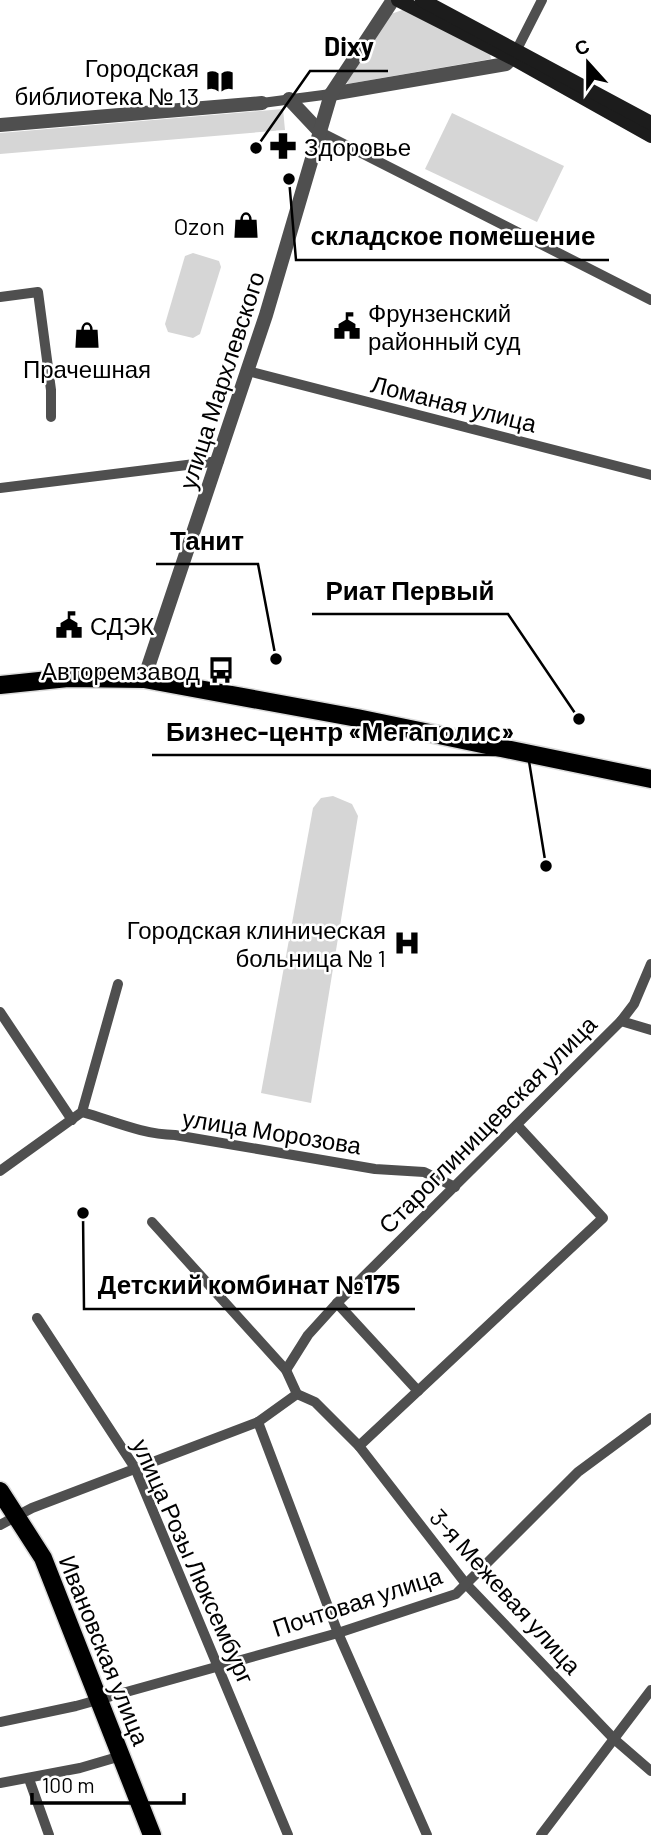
<svg xmlns="http://www.w3.org/2000/svg" width="651" height="1835" viewBox="0 0 651 1835" font-family="Barlow,sans-serif">
<style>
.green{fill:#d6d6d6}
.lines{fill:none;stroke-linecap:round;stroke-linejoin:round}
.primary-casing{stroke:#dbdbdb;stroke-width:21}
.minor{stroke:#4f4f4f;stroke-width:10}
.tertiary{stroke:#4f4f4f;stroke-width:14}
.secondary{stroke:#1c1c1c;stroke-width:14}
.primary{stroke:#000;stroke-width:18}
.labels{text-anchor:middle;dominant-baseline:central;stroke-width:5;stroke-linejoin:round;paint-order:stroke}
.poi-label{font-size:24px;fill:#000;stroke:#fff;text-anchor:end}
.street-label{font-size:24px;fill:#000;stroke:#fff}
.leader{fill:none;stroke:#000;stroke-width:2.5}
.callout-dot{fill:#000;stroke:#fff;stroke-width:2.5}
.callout-label{font-size:26px;text-anchor:middle;font-weight:bold;fill:#000;stroke:#fff;stroke-width:5;stroke-linejoin:round;paint-order:stroke}
</style>
<rect width="100%" height="100%" fill="#fff"/>
<!-- green -->
<g class="green">
<path d="M 408,8 L 490,53 L 491,59 L 347,84 L 352,62 L 391,14 Z"/>
<path d="M 283,109 L 285,130 L 0,154 L 0,133 Z"/>
<path d="M 452,113 L 564,166 L 537,222 L 425,169 Z"/>
<path d="M 193,253 L 219,261 L 221,267 L 200,334 L 193,338 L 168,332 L 165,324 L 185,256 Z"/>
<path d="M 333,796 L 352,804 L 358,816 L 311,1103 L 261,1093 L 313,808 L 321,798 Z"/>
</g>
<g class="lines">
<defs>
<g id="primary">
<path d="M 0,685 L 68,678 L 144,679 L 357,718 L 651,779"/>
<path d="M 0,1491 L 43,1558 L 152,1835"/>
</g>
</defs>
<!-- primary casing -->
<use href="#primary" class="primary-casing"/>
<!-- minor -->
<g class="minor">
<path d="M 513,57 L 542,0"/>
<path d="M 262,103 L 331,94"/>
<path d="M 320,132 L 651,300"/>
<path d="M 0,297 L 38,292 L 51,390 L 51,417"/>
<path d="M 248,371 L 651,475"/>
<path d="M 0,488 L 219,461"/>
<path d="M 0,1012 L 72,1120"/>
<path d="M 621,1021 L 651,1030"/>
<path d="M 82,1112 C 114,1121 141,1134 175,1135 L 375,1169 L 424,1172 L 455,1187"/>
<path d="M 0,1171 L 82,1112 L 118,984"/>
<path d="M 152,1222 L 286,1370 L 297,1394 L 315,1402 L 359,1446 L 466,1584 L 614,1739 L 651,1771"/>
<path d="M 337,1303 L 418,1391"/>
<path d="M 37,1318 L 135,1468 L 288,1835"/>
<path d="M 286,1370 L 308,1335 L 337,1303 L 621,1021 L 634,1004 L 651,964"/>
<path d="M 258,1422 L 338,1633 L 427,1835"/>
<path d="M 359,1446 L 603,1218 L 517,1125"/>
<path d="M 0,1525 L 32,1508 L 258,1422 L 297,1394"/>
<path d="M 0,1722 L 76,1706 L 338,1633 L 456,1594 L 578,1472 L 651,1418"/>
<path d="M 29,1779 L 49,1835"/>
<path d="M 0,1783 L 80,1768 L 121,1756"/>
<path d="M 541,1835 L 651,1690"/>
</g>
<!-- tertiary -->
<g class="tertiary">
<path d="M 331,94 L 506,64 L 512,58"/>
<path d="M 289,99 L 320,132"/>
<path d="M 0,125 L 262,103"/>
<path d="M 144,679 L 266,315 L 331,94 L 393,0"/>
</g>
<!-- secondary -->
<g class="secondary">
<path d="M 398,0 L 512,58 L 651,136"/>
<path d="M 422,0 L 651,123"/>
</g>
<!-- primary -->
<use href="#primary" class="primary"/>
</g>
<!-- icons -->
<defs>
<symbol id="library-bare" viewBox="-9 -9 18 18"><path d="M-6-4Q-3-5.5-.7-3.5V5Q-3 3-6 4ZM6-4Q3-5.5 .7-3.5V5Q3 3 6 4Z" fill="#000" stroke="#fff" stroke-width="2.5" paint-order="stroke"/></symbol>
<symbol id="pharmacy-bare" viewBox="-9 -9 18 18"><path d="M-2-6h4v4h4v4h-4v4h-4v-4h-4v-4h4Z" fill="#000" stroke="#fff" stroke-width="2.5" paint-order="stroke"/></symbol>
<symbol id="shop-bare" viewBox="-9 -9 18 18"><path d="M-5-2.5h2.3a2.7 3.5 0 0 1 5.4 0H5L5.5 6h-11ZM-1.5-2.5h3a1.5 2.3 0 0 0-3 0Z" fill="#000" stroke="#fff" stroke-width="2.5" paint-order="stroke"/></symbol>
<symbol id="civic-bare" viewBox="-9 -9 18 18"><path d="M-.6-6.5H3V-4.5H.6V-3L4-1V1h2V6H-6V1h2V-1L-.6-3ZM-1.2 2.5V6h2.4V2.5Z" fill="#000" stroke="#fff" stroke-width="2.5" paint-order="stroke"/></symbol>
<symbol id="bus-bare" viewBox="-9 -9 18 18"><path d="M-5-6H5V4H4V6H2V4H-2V6H-4V4H-5ZM-3.5-4V0h7V-4ZM-3.5 1.2v1.5H-2V1.2ZM2 1.2v1.5H3.5V1.2Z" fill="#000" stroke="#fff" stroke-width="2.5" paint-order="stroke"/></symbol>
<symbol id="hospital-bare" viewBox="-9 -9 18 18"><path d="M-5-5h3v3.5h4V-5h3V5h-3V1.5h-4V5h-3Z" fill="#000" stroke="#fff" stroke-width="2.5" paint-order="stroke"/></symbol>
</defs>
<g fill-rule="evenodd">
<use href="#library-bare" x="201" y="62" width="38" height="38"/>
<use href="#pharmacy-bare" x="264" y="127" width="38" height="38"/>
<use href="#shop-bare" x="227" y="206" width="38" height="38"/>
<use href="#civic-bare" x="328" y="307" width="38" height="38"/>
<use href="#shop-bare" x="68" y="316" width="38" height="38"/>
<use href="#civic-bare" x="50" y="606" width="38" height="38"/>
<use href="#bus-bare" x="202" y="651" width="38" height="38"/>
<use href="#hospital-bare" x="388" y="924" width="38" height="38"/>
</g>
<g class="labels">
<!-- poi labels -->
<g class="poi-label">
<text x="199" y="67">Городская<tspan x="199" dy="28">библиотека № 13</tspan></text>
<text x="304" y="146" text-anchor="start">Здоровье</text>
<text x="225" y="225">Ozon</text>
<text x="368" y="312" text-anchor="start">Фрунзенский<tspan x="368" dy="28">районный суд</tspan></text>
<text x="87" y="368" text-anchor="middle">Прачешная</text>
<text x="90" y="625" text-anchor="start">СДЭК</text>
<text x="200" y="670">Авторемзавод</text>
<text x="386" y="929">Городская клиническая<tspan x="386" dy="28">больница № 1</tspan></text>
</g>
<!-- street labels -->
<g class="street-label">
<text transform="translate(221 380) rotate(-72)">улица Мархлевского</text>
<text transform="translate(454 403) rotate(14)">Ломаная улица</text>
<text transform="translate(487 1124) rotate(-45)">Староглинищевская улица</text>
<text transform="translate(272 1131) rotate(9)">улица Морозова</text>
<text transform="translate(194 1561) rotate(66)">улица Розы Люксембург</text>
<text transform="translate(506 1591) rotate(48)">3-я Межевая улица</text>
<text transform="translate(357 1601) rotate(-18)">Почтовая улица</text>
<text transform="translate(105 1650) rotate(68)">Ивановская улица</text>
</g>
</g>
<!-- callouts -->
<path class="leader" d="M256 148L310 71H388M289 179L296 260H609M276 659L258 564H156M579 719L508 614H312M546 866L528 755H152M83 1213L84 1309H415"/>
<g class="callout-dot">
<circle cx="256" cy="148" r="7"/>
<circle cx="289" cy="179" r="7"/>
<circle cx="276" cy="659" r="7"/>
<circle cx="579" cy="719" r="7"/>
<circle cx="546" cy="866" r="7"/>
<circle cx="83" cy="1213" r="7"/>
</g>
<g class="callout-label">
<text x="349" y="56">Dixy</text>
<text x="453" y="245">складское помешение</text>
<text x="207" y="550">Танит</text>
<text x="410" y="600">Риат Первый</text>
<text x="340" y="741">Бизнес-центр «Мегаполис»</text>
<text x="249" y="1294">Детский комбинат №175</text>
</g>
<!-- north arrow -->
<g transform="translate(588 63) rotate(339)" stroke="#ffffff" stroke-width="5" paint-order="stroke">
<path d="M0-5L12 26L0 18L-12 26Z" fill="#000000"/>
<text y="-10" font-size="19" font-weight="bold" text-anchor="middle" fill="#000000">С</text>
</g>
<!-- scale -->
<path d="M32 1793v10h152v-10" fill="none" stroke="#000000" stroke-width="3.5"/>
<text x="42" y="1793" font-size="21" fill="#000000" stroke="#ffffff" stroke-width="5" paint-order="stroke">100 m</text>
</svg>
